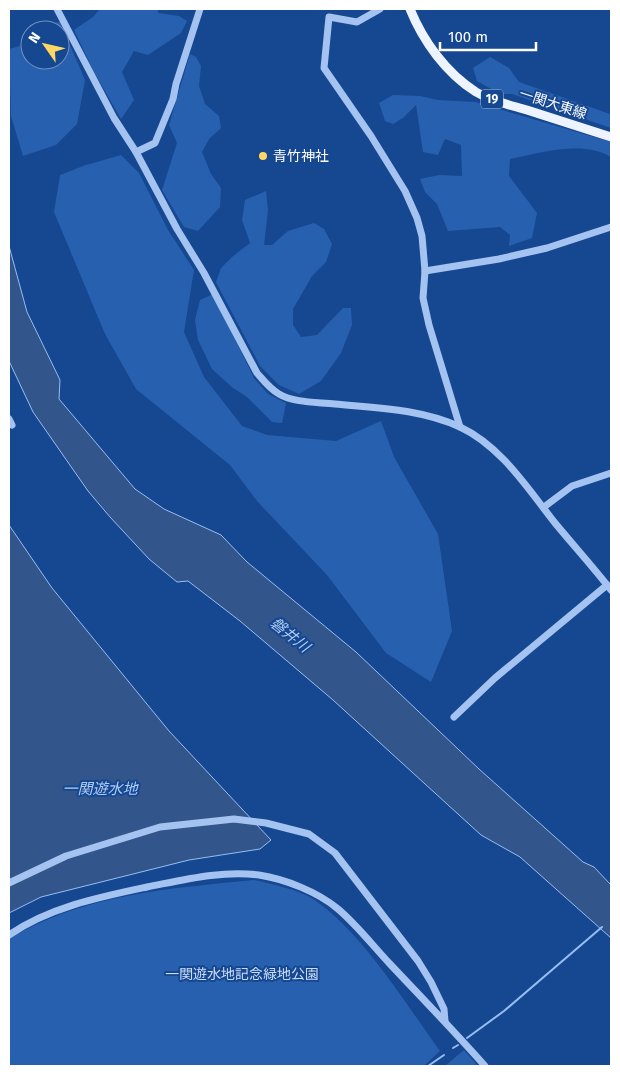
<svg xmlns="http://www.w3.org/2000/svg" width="620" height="1075" viewBox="0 0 620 1075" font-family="'Fira Sans','Noto Sans JP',sans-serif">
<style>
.green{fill:#2860b0}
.water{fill:#32558c;stroke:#96bef3}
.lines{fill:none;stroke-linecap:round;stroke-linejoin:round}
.stream{stroke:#96bef3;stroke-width:2}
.minor{stroke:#a4c3f0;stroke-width:7}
.major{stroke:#edf3ff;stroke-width:9}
.poi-dot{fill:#ffd863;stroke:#164791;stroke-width:2}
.labels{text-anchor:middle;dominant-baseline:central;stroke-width:4;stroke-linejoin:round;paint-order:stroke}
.shield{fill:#164791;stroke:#b9c8de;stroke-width:1}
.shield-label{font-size:12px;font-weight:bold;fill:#fff}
.street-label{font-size:14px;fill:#fff;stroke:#164791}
.poi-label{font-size:14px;fill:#fff;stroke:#164791;text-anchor:start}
.park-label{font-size:14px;fill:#cbdffc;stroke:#164791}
.water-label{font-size:15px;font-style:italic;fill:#b0cef7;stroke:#164791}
</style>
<rect width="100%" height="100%" fill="#164791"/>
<!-- green -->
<g class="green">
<path d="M 100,9 L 158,9 L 158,13 L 179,16 L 187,21 L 181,33 L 148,55 L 134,51 L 122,72 L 134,100 L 121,119 L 94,72 L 74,30 L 93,17 Z"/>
<path d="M 60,22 L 85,80 L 77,124 L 56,145 L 23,156 L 11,116 L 9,49 L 20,46 L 30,38 L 30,60 L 60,60 L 60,30 L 33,30 L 35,24 Z"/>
<path d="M 190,54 L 196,57 L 201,66 L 199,86 L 205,104 L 219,116 L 221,128 L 209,139 L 202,152 L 211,174 L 221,188 L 220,207 L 198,231 L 184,227 L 162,190 L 177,143 L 169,125 Z"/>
<path d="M 490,57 L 509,68 L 519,82 L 610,114 L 611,114 L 611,128 L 512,94 L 500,94 L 477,81 L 473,68 Z"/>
<path d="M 393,95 L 420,96 L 438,100 L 475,102 L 611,142 L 611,157 C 583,140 540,153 510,159 L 509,176 L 537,213 L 532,238 L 509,246 L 510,235 L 500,227 L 448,231 L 437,204 L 425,192 L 420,179 L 439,175 L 462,176 L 461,145 L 445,139 L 438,155 L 423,152 L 416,105 L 403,118 L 393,124 L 385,121 L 379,103 Z"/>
<path d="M 121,155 L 139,173 L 168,230 L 194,270 L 184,332 L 204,377 L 242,426 L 267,435 L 336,441 L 381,421 L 394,457 L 438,534 L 452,631 L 431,682 L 386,653 L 327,575 L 257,501 L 230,465 L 136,389 L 105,334 L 54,212 L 60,175 L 83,166 Z"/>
<path d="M 266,191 L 268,210 L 264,245 L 272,245 L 288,231 L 314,223 L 324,229 L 332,244 L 326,262 L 312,276 L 293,309 L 293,325 L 301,337 L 317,335 L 343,308 L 351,308 L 352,325 L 341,353 L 321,381 L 299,394 L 279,385 L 260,366 L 216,282 L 221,268 L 232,257 L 250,243 L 242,220 L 245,200 Z"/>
<path d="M 213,294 L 254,378 L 268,394 L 286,403 L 282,423 L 272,422 L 247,397 L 233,388 L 212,369 L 198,340 L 195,320 L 200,300 Z"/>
<path d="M 254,880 C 272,884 301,890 316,901 C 364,935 405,1003 440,1051 L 424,1066 L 9,1066 L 9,939 C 81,895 171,888 254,880 Z"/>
<path d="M 464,1050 L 478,1066 L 445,1066 Z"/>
</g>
<!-- water -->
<g class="water">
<path d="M 9,246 L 27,312 L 60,380 L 59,399 L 135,489 L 164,509 L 221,535 L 247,562 L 356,652 L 479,769 L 583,862 L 594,867 L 611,885 L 611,938 L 520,857 L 481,835 L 333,700 L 240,621 L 188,581 L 177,582 L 149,559 L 110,517 L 88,491 L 33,412 L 9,361 Z"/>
<path d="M 9,525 L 52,588 L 169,731 L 271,840 L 260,849 L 189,860 L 41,897 L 9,913 Z"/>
</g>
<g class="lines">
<!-- stream -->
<g class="stream">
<path d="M 467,1038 L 504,1011 L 602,927"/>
<path d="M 453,1048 L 458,1045"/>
<path d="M 428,1066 L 444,1055"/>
</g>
<!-- minor -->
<g class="minor">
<path d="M 57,9 L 114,118 L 136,152 L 177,229 L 204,273 L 257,373 C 264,381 270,389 279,394 C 294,403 317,402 335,404 C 377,408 421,409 460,427 C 501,446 528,489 555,523 C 574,546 593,567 611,590"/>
<path d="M 380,9 L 357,22 L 329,17 L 324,68 L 371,136 L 405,191 L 417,218 L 422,236 L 425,271 L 423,298 L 429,325 L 460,427"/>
<path d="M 136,152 L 155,143 L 173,99 L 176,84 L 200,9"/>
<path d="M 425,271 L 499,259 L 547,248 L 611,227"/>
<path d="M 9,419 L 12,425"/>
<path d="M 544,507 L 572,486 L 611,473"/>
<path d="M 454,717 L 495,678 L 607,585"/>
<path d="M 9,883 L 66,856 L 160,827 L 234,819 L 266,823 L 309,834 L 335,853 L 418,961 L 431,982 L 444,1009 L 445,1021"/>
<path d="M 9,935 C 50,907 100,897 147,887 C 183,880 222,870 259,875 C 285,879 318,892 338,909 C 357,925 373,946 390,964 C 422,998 454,1031 485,1066"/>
</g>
<!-- major -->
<path class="major" d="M 410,9 C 423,41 446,73 476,92 C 491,101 510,105 527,110 C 555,119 583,128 611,137"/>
</g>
<!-- markers -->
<circle class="poi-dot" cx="263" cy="156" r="5"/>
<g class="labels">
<!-- shield labels -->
<rect class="shield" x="481" y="89.5" width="22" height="19" rx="4"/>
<g class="shield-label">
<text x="492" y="99">19</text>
</g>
<!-- street labels -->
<g class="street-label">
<text transform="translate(553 104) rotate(18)">一関大東線</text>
</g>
<!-- poi labels -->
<g class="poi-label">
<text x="273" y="156">青竹神社</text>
</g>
<!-- park labels -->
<g class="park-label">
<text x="242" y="974">一関遊水地記念緑地公園</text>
</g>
<!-- water labels -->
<g class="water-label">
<text transform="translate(290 635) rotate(39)">磐井川</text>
<text x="100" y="789">一関遊水地</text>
</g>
</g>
<!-- border -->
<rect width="620" height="1075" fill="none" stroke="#ffffff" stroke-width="20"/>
<!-- north arrow -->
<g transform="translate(45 45) rotate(304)"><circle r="24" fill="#164791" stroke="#7391bd"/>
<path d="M0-4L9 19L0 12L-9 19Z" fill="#ffd863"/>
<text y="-8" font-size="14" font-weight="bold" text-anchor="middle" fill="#ffffff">N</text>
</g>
<!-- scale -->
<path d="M440 42v8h96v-8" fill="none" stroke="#ffffff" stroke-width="2.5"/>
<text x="448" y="42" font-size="15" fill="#ffffff" stroke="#164791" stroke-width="4" paint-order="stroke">100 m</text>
</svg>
